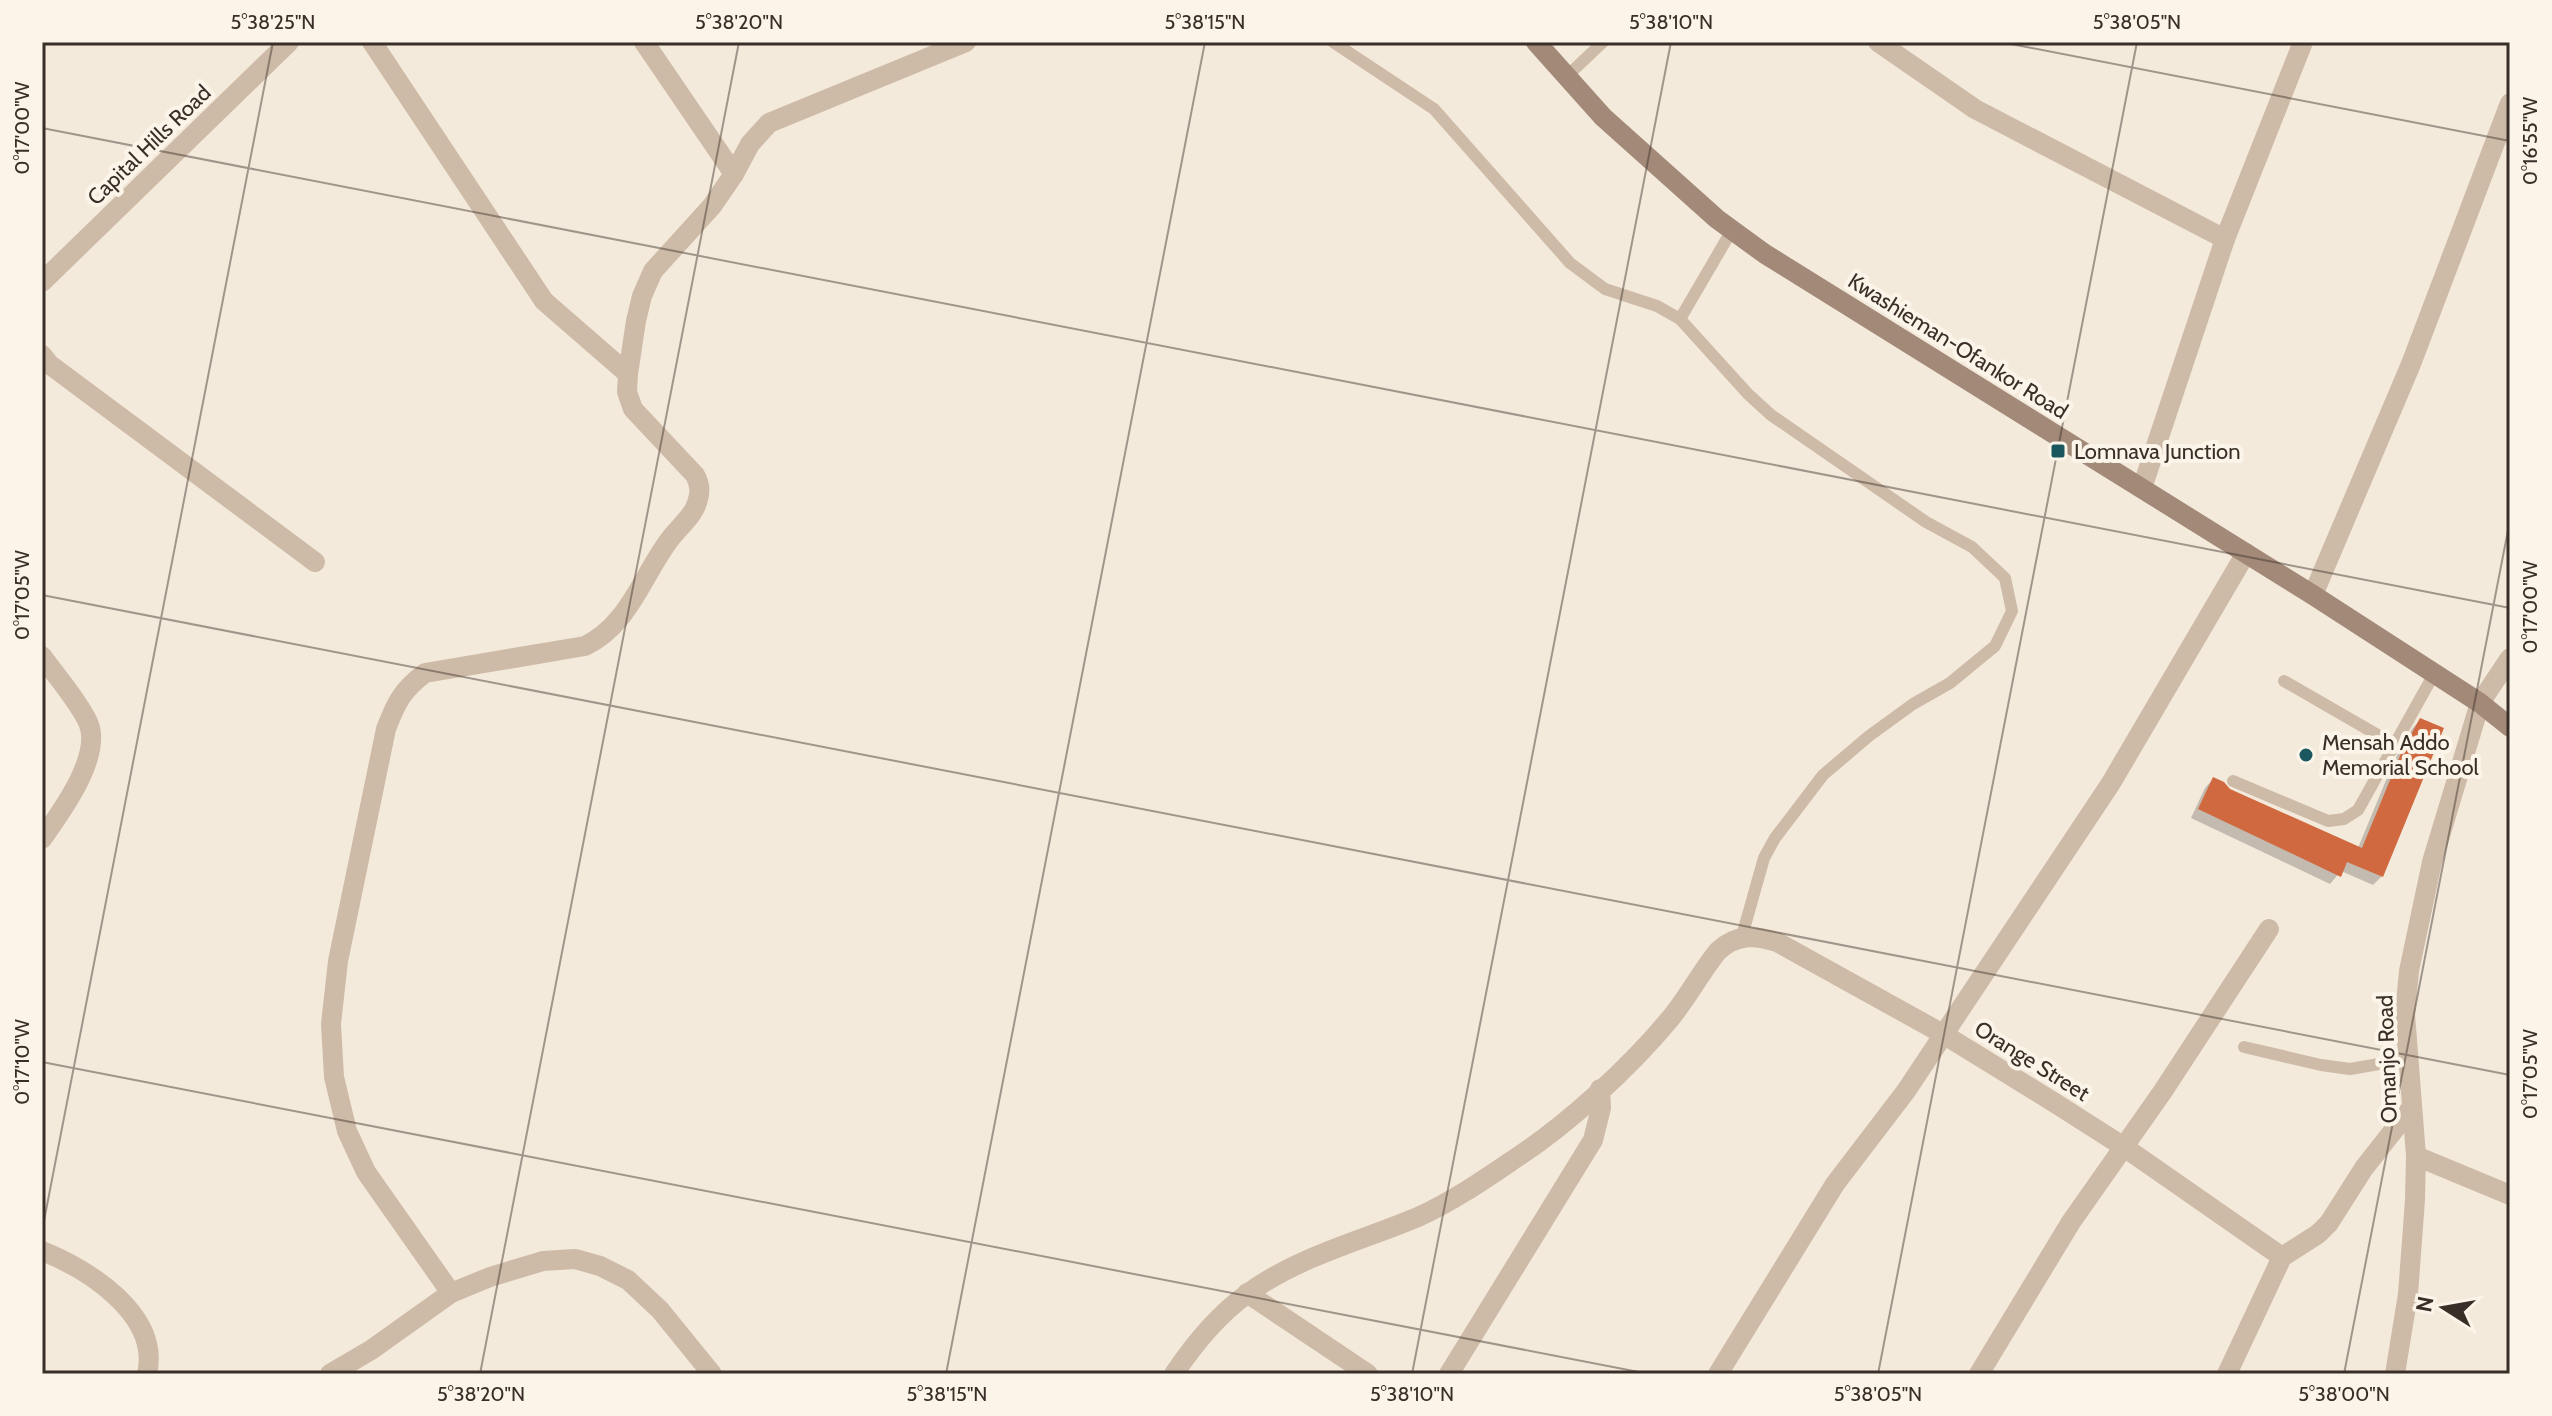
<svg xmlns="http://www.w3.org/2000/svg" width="2552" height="1416" viewBox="0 0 2552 1416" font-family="Cabin,sans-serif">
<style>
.shadow{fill:#0003}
.building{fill:#d0693f}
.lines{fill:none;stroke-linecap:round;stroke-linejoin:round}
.service{stroke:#cebba7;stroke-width:12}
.minor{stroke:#cebba7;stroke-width:20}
.secondary{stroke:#a28978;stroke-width:20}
.ticks{fill:none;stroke:#392e28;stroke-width:2;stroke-opacity:0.45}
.poi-dot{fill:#1a575f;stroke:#fbf4e9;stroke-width:3}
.labels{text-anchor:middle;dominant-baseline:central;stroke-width:8;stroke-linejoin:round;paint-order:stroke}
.street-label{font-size:22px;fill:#392e28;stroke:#fbf4e9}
.poi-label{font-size:22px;fill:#392e28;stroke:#fbf4e9;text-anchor:start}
.neatline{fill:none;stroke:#392e28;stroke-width:3}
.ticks-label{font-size:20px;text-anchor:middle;fill:#392e28}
</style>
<rect width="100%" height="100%" fill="#f4eadc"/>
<!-- shadow -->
<path class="shadow" d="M 2420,720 L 2382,876 L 2373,885 L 2341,871 L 2330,884 L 2191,818 L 2205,788 L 2213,779 L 2228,791 L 2358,848 L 2394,761 L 2412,729 Z"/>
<!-- building -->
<path class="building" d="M 2420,718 L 2444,728 L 2383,877 L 2347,862 L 2341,877 L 2198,809 L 2213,777 L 2224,782 L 2230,789 L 2362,848 L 2402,751 Z"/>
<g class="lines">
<!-- service -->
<g class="service">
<path d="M 1333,42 L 1434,109 L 1570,263 L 1605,289 L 1657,306 L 1680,319 L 1748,394 L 1771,415 L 1926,522 L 1972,547 L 2005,578 L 2012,611 L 1995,646 L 1950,683 L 1913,704 L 1869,736 L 1823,775 L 1775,838 L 1764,858 L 1742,936"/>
<path d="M 1566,77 L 1603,42"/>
<path d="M 1680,319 L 1732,230"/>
<path d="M 2284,681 L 2395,745"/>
<path d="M 2233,781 L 2328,821 L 2344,819 L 2358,810 L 2434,674"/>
<path d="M 2244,1047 L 2321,1065 L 2350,1069 L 2408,1059"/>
</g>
<!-- minor -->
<g class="minor">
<path d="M 372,42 L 544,301 L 628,374"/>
<path d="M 644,42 L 734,174"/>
<path d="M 1878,42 L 1975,109 L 2225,239"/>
<path d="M 42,282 L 289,42"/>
<path d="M 42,355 L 49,364 L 315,562"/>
<path d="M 2142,488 L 2225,239 L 2303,42"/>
<path d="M 2313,595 L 2411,364 L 2510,103"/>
<path d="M 42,656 C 57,677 77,699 88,722 C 103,756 61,812 42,839"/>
<path d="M 2416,1156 L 2510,1195"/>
<path d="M 42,1251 C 88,1269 161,1315 147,1374"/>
<path d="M 451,1293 L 366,1172 L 347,1131 L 334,1077 L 331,1024 L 338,961 L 386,729 C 396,703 402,690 425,673 L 585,646 C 629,625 642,576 670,539 C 679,527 695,515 698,499 C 701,490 699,482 695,475 L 633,409 L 627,392 L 628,374 L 636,321 L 642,296 L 653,271 L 712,206 L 734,174 L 750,144 L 769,123 L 966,42"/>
<path d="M 1247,1293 L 1368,1374"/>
<path d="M 330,1374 L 371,1350 L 451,1293 L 490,1277 L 543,1261 L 575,1259 L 600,1266 L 628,1280 L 660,1310 L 712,1374"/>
<path d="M 1174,1374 C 1194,1344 1218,1315 1247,1294 C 1297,1257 1361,1241 1418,1217 C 1452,1202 1485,1179 1516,1158 C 1568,1124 1629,1068 1669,1020 C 1687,999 1700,973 1718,951 C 1736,934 1754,935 1777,942 L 1943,1034 L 2055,1103 L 2124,1147 L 2282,1257"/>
<path d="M 1449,1374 L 1593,1140 L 1601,1108 L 1600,1089"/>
<path d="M 1718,1374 L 1835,1184 L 1906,1091 L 2111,783 L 2246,553"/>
<path d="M 1979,1374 L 2071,1222 L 2163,1091 L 2269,929"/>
<path d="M 2227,1374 L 2282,1257 L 2318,1234 L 2329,1223 L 2364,1168 L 2412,1107"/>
<path d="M 2395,1374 L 2408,1294 L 2415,1200 L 2416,1156 L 2405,1014 L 2409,971 L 2432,862 L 2480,703 L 2510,658"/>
</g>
<!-- secondary -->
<path class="secondary" d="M 1536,42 L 1603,117 L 1717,219 L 1765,254 L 2313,595 L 2480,703 L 2510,727"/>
</g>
<!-- ticks -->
<path class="ticks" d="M 2001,42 L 2510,141M 42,128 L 2510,608M 42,595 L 2510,1075M 42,1062 L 1649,1374M 42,1231 L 273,42M 480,1374 L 739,42M 946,1374 L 1205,42M 1412,1374 L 1671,42M 1878,1374 L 2137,42M 2344,1374 L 2510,520"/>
<!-- markers -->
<g class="poi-dot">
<rect x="2050" y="443" width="16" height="16" rx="4"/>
<circle cx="2306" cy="755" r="8"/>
</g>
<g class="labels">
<!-- street labels -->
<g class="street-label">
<text transform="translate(149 145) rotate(-44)">Capital Hills Road</text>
<text transform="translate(1958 346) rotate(32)">Kwashieman-Ofankor Road</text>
<text transform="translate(2387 1059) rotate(-92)">Omanjo Road</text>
<text transform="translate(2032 1061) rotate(32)">Orange Street</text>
</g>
<!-- poi labels -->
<g class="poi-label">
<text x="2074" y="451">Lomnava Junction</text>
<text x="2322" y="742">Mensah Addo<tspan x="2322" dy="25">Memorial School</tspan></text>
</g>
</g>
<!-- border -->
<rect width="2552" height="1416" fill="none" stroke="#fbf4e9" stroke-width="88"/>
<!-- north arrow -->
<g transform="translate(2444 1308) rotate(281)" stroke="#fbf4e9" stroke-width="6" paint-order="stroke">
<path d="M0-6L14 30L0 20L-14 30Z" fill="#392e28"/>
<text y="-12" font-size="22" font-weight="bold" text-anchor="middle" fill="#392e28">N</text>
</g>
<rect x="44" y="44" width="2464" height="1328" class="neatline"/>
<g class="ticks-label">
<text x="273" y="29">5°38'25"N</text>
<text x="739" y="29">5°38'20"N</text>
<text x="1205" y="29">5°38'15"N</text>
<text x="1671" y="29">5°38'10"N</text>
<text x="2137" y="29">5°38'05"N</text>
<text transform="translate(22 128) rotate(-90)" y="7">0°17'00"W</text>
<text transform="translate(2530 141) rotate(-90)" y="7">0°16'55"W</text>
<text transform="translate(22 595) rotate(-90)" y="7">0°17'05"W</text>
<text transform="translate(2530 607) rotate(-90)" y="7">0°17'00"W</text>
<text transform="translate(22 1062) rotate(-90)" y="7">0°17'10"W</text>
<text transform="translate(2530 1074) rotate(-90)" y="7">0°17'05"W</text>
<text x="481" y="1401">5°38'20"N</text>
<text x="947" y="1401">5°38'15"N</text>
<text x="1412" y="1401">5°38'10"N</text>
<text x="1878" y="1401">5°38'05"N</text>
<text x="2344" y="1401">5°38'00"N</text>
</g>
</svg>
